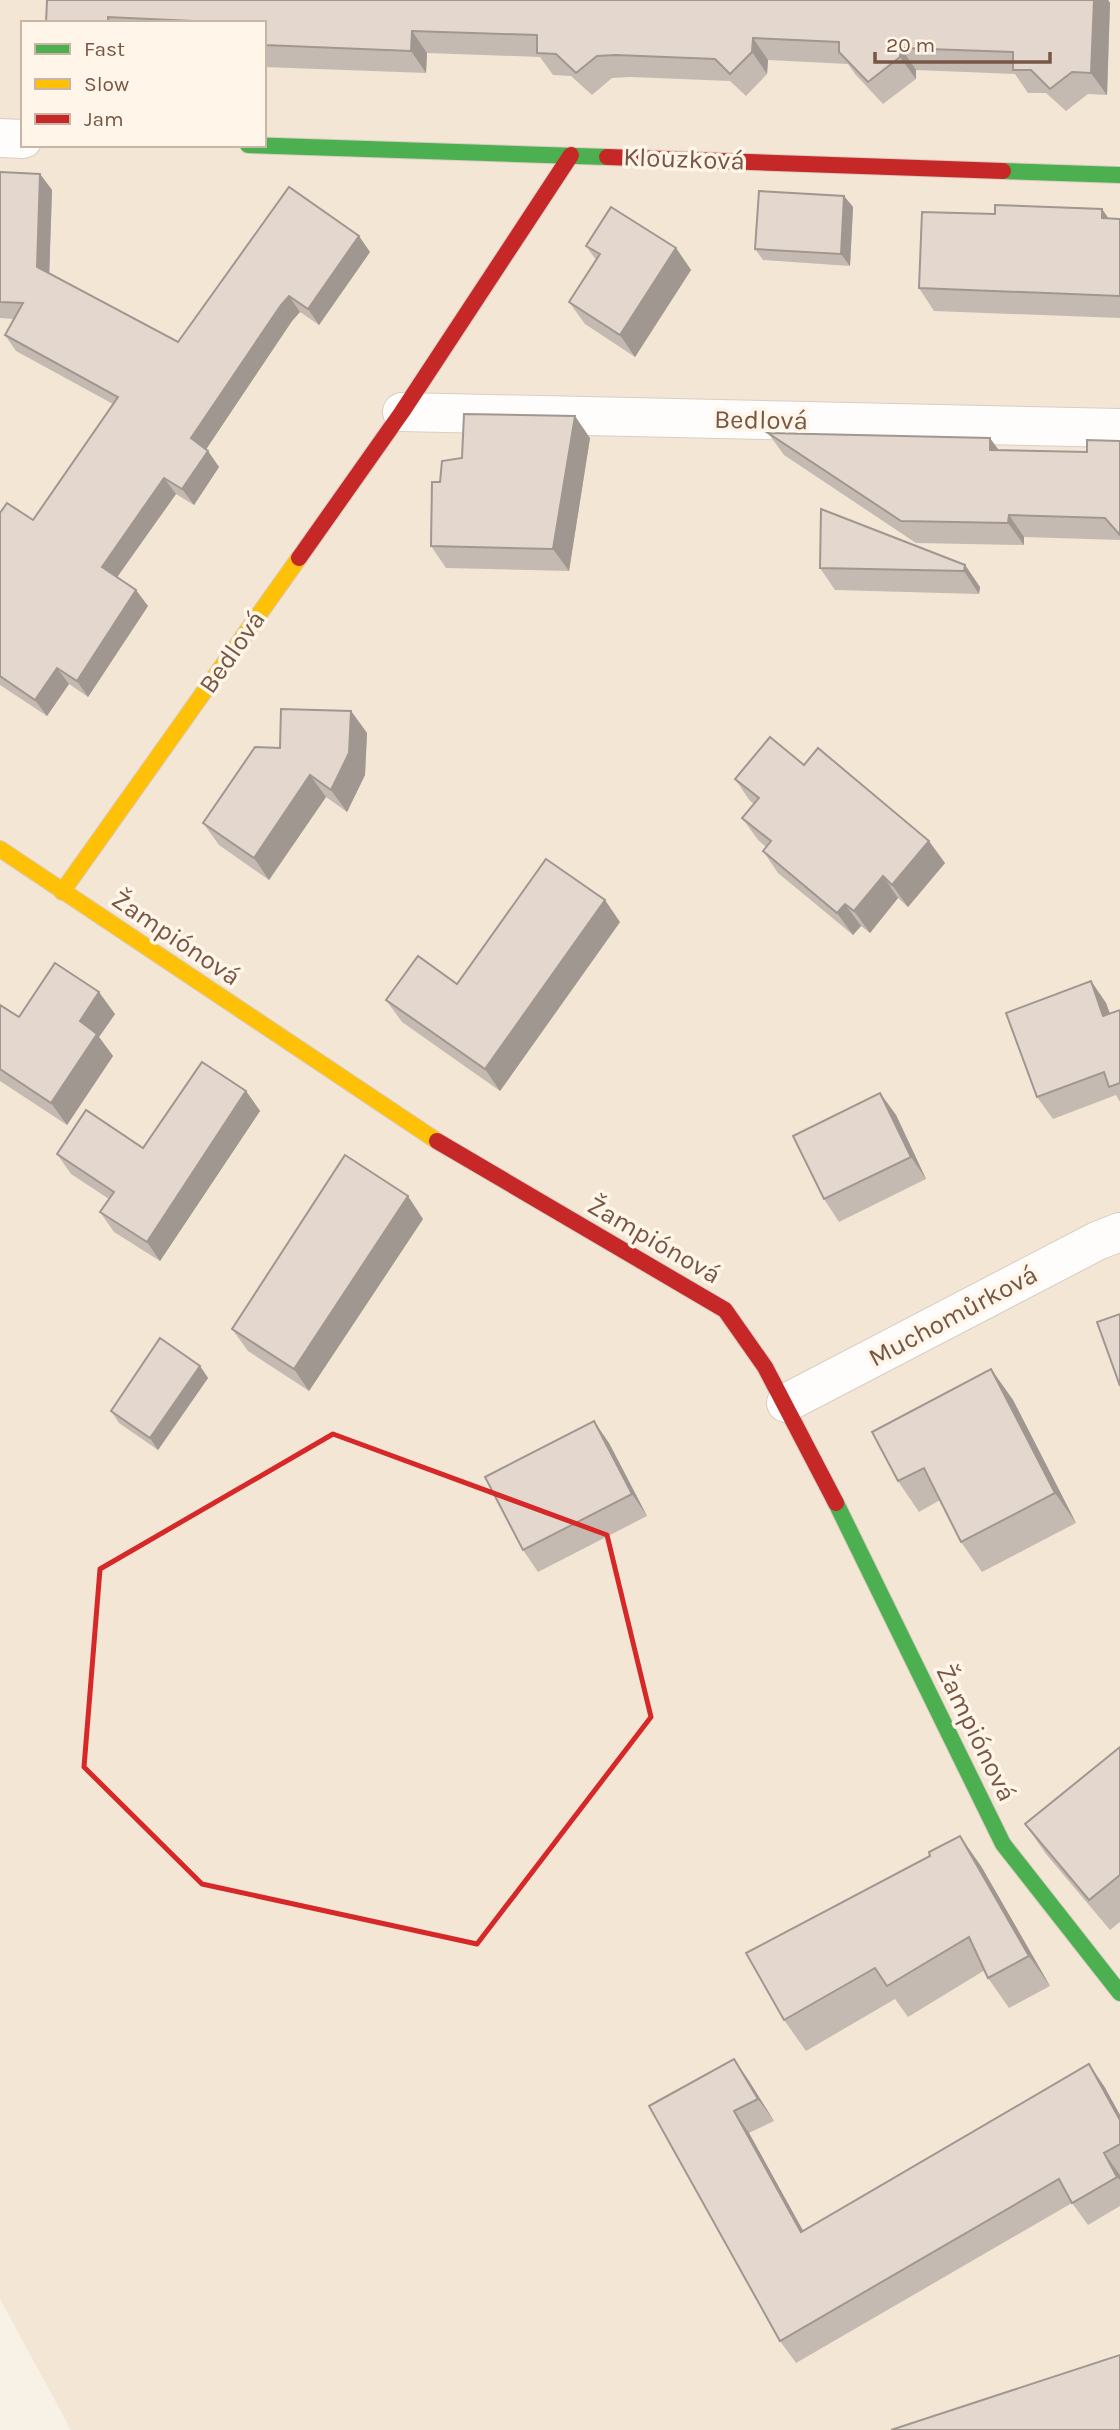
<svg xmlns="http://www.w3.org/2000/svg" width="1120" height="2430" viewBox="0 0 1120 2430" font-family="Karla,sans-serif">
<style>
.residential{fill:#f4e6d5;fill-rule:evenodd}
.lines{fill:none;stroke-linecap:round;stroke-linejoin:round}
.street-casing{stroke:#d8cec4;stroke-width:40}
.fast-casing{stroke:#d8cdc2;stroke-width:18}
.slow-casing{stroke:#d8cdc2;stroke-width:18}
.jam-casing{stroke:#d8cdc2;stroke-width:18}
.street{stroke:#fefdfb;stroke-width:38}
.fast{stroke:#4caf50;stroke-width:16}
.slow{stroke:#ffc107;stroke-width:16}
.jam{stroke:#c62828;stroke-width:16}
.wall{fill:#c4bab1}
.shaded-wall{fill:#a09790}
.building{fill:#e4d8ce;stroke:#a09790;stroke-width:2}
.marked{fill:none;stroke:#d62828;stroke-width:5;stroke-linejoin:round}
.labels{text-anchor:middle;dominant-baseline:central;stroke-width:7;stroke-linejoin:round;paint-order:stroke}
.street-label{font-size:26px;fill:#775644;stroke:#fff5e8}
</style>
<rect width="100%" height="100%" fill="#f7f1e6"/>
<!-- residential -->
<path class="residential" d="M 0,0 L 1120,0 L 1120,2430 L 71,2430 L 0,2299 ZM 23,23 L 264,23 L 264,145 L 23,145 Z"/>
<g class="lines">
<defs>
<g id="street">
<path d="M 0,138 L 23,139"/>
<path d="M 402,412 L 1120,428"/>
<path d="M 786,1403 L 1097,1241 L 1120,1232"/>
</g>
<g id="fast">
<path d="M 248,145 L 607,157"/>
<path d="M 1003,171 L 1120,175"/>
<path d="M 836,1503 L 1003,1844 L 1120,1993"/>
</g>
<g id="slow">
<path d="M 0,849 L 437,1141"/>
<path d="M 62,892 L 299,558"/>
</g>
<g id="jam">
<path d="M 607,157 L 1003,171"/>
<path d="M 299,558 L 402,412 L 571,155"/>
<path d="M 437,1141 L 725,1310 L 765,1367 L 836,1503"/>
</g>
</defs>
<!-- street casing -->
<use href="#street" class="street-casing"/>
<!-- fast casing -->
<use href="#fast" class="fast-casing"/>
<!-- slow casing -->
<use href="#slow" class="slow-casing"/>
<!-- jam casing -->
<use href="#jam" class="jam-casing"/>
<!-- street -->
<use href="#street" class="street"/>
<!-- fast -->
<use href="#fast" class="fast"/>
<!-- slow -->
<use href="#slow" class="slow"/>
<!-- jam -->
<use href="#jam" class="jam"/>
</g>
<!-- wall -->
<g class="wall">
<path d="M 47,0 L 1108,0 L 1110,3 L 1107,95 L 1088,94 L 1066,111 L 1046,93 L 1028,93 L 1015,74 L 916,70 L 916,79 L 883,104 L 855,74 L 848,64 L 768,60 L 767,74 L 746,96 L 730,81 L 631,77 L 612,78 L 592,95 L 571,76 L 553,75 L 540,57 L 427,53 L 426,73 L 264,67 L 264,23 L 46,23 Z"/>
<path d="M 0,172 L 40,174 L 52,190 L 49,273 L 178,342 L 370,252 L 319,325 L 300,312 L 292,321 L 206,449 L 219,467 L 194,505 L 176,494 L 117,577 L 148,606 L 88,697 L 69,684 L 47,716 L 0,685 L 0,513 L 33,520 L 113,404 L 16,351 L 5,335 L 14,319 L 0,318 Z"/>
<path d="M 844,196 L 853,207 L 850,266 L 763,260 L 755,249 Z"/>
<path d="M 1102,209 L 1109,219 L 1120,219 L 1120,318 L 934,311 L 919,288 L 995,214 Z"/>
<path d="M 586,246 L 676,248 L 691,270 L 635,357 L 585,324 L 569,302 L 596,260 Z"/>
<path d="M 768,433 L 998,450 L 1087,452 L 1120,441 L 1120,540 L 1024,537 L 1024,545 L 916,543 L 784,455 Z"/>
<path d="M 590,438 L 569,571 L 446,568 L 431,546 L 440,482 Z"/>
<path d="M 965,565 L 980,587 L 979,594 L 835,590 L 820,568 Z"/>
<path d="M 351,711 L 367,733 L 365,775 L 347,812 L 326,797 L 269,880 L 219,845 L 203,823 L 280,748 Z"/>
<path d="M 804,765 L 945,863 L 908,907 L 898,898 L 870,933 L 861,926 L 853,935 L 778,873 L 763,851 L 766,847 L 758,840 L 742,818 L 754,804 L 750,801 L 735,779 Z"/>
<path d="M 620,922 L 500,1091 L 402,1022 L 386,1000 L 457,984 Z"/>
<path d="M 1091,981 L 1106,1003 L 1110,1014 L 1120,1010 L 1120,1102 L 1116,1095 L 1053,1119 L 1037,1097 Z"/>
<path d="M 0,1005 L 19,1017 L 115,1014 L 99,1037 L 113,1056 L 67,1125 L 0,1081 Z"/>
<path d="M 246,1091 L 260,1111 L 160,1261 L 114,1232 L 100,1212 L 109,1199 L 71,1174 L 57,1154 L 143,1148 Z"/>
<path d="M 880,1093 L 896,1115 L 926,1179 L 839,1222 L 824,1199 Z"/>
<path d="M 423,1219 L 309,1391 L 248,1351 L 232,1329 Z"/>
<path d="M 200,1366 L 208,1378 L 158,1450 L 119,1423 L 111,1411 Z"/>
<path d="M 991,1369 L 1013,1400 L 1076,1523 L 982,1572 L 961,1542 L 940,1500 L 919,1512 L 898,1481 Z"/>
<path d="M 609,1443 L 647,1516 L 538,1572 L 523,1550 Z"/>
<path d="M 1120,1747 L 1120,1922 L 1110,1930 L 1046,1854 L 1025,1824 Z"/>
<path d="M 981,1866 L 1050,1986 L 1009,2008 L 988,1978 L 985,1970 L 908,2017 L 895,1999 L 806,2051 L 784,2020 Z"/>
<path d="M 734,2059 L 749,2081 L 774,2121 L 749,2133 L 803,2231 L 1104,2086 L 1120,2115 L 1120,2206 L 1088,2225 L 1072,2203 L 796,2363 L 780,2341 L 649,2106 Z"/>
</g>
<!-- shaded-wall -->
<g class="shaded-wall">
<path d="M 1094,0 L 1108,0 L 1110,3 L 1107,95 L 1091,73 Z"/>
<path d="M 412,31 L 427,53 L 426,73 L 411,51 Z"/>
<path d="M 753,38 L 768,60 L 767,74 L 752,52 Z"/>
<path d="M 901,48 L 916,70 L 916,79 L 900,57 Z"/>
<path d="M 40,174 L 52,190 L 49,283 L 37,267 Z"/>
<path d="M 844,196 L 853,207 L 850,266 L 841,254 Z"/>
<path d="M 1102,209 L 1117,231 L 1102,218 Z"/>
<path d="M 359,236 L 370,252 L 319,325 L 308,309 Z"/>
<path d="M 676,248 L 691,270 L 635,357 L 620,335 Z"/>
<path d="M 289,296 L 300,312 L 292,321 L 203,454 L 191,438 L 281,305 Z"/>
<path d="M 575,416 L 590,438 L 569,571 L 553,549 Z"/>
<path d="M 990,438 L 1006,460 L 990,450 Z"/>
<path d="M 208,451 L 219,467 L 194,505 L 182,489 Z"/>
<path d="M 164,478 L 176,494 L 113,583 L 102,567 Z"/>
<path d="M 1009,515 L 1024,537 L 1024,545 L 1008,523 Z"/>
<path d="M 965,565 L 980,587 L 979,594 L 964,571 Z"/>
<path d="M 136,590 L 148,606 L 88,697 L 77,681 Z"/>
<path d="M 57,668 L 69,684 L 47,716 L 35,700 Z"/>
<path d="M 351,711 L 367,733 L 365,775 L 347,812 L 331,790 Z"/>
<path d="M 310,775 L 326,797 L 269,880 L 254,858 Z"/>
<path d="M 929,841 L 945,863 L 908,907 L 892,885 Z"/>
<path d="M 883,876 L 898,898 L 870,933 L 854,911 Z"/>
<path d="M 605,900 L 620,922 L 500,1091 L 485,1069 Z"/>
<path d="M 845,904 L 861,926 L 853,935 L 837,913 Z"/>
<path d="M 1091,981 L 1106,1003 L 1119,1039 L 1103,1016 Z"/>
<path d="M 99,992 L 115,1014 L 99,1037 L 113,1056 L 67,1125 L 51,1103 L 80,1021 Z"/>
<path d="M 246,1091 L 260,1111 L 160,1261 L 147,1242 Z"/>
<path d="M 880,1093 L 896,1115 L 926,1179 L 911,1157 Z"/>
<path d="M 408,1196 L 423,1219 L 309,1391 L 294,1369 Z"/>
<path d="M 200,1366 L 208,1378 L 158,1450 L 150,1438 Z"/>
<path d="M 991,1369 L 1013,1400 L 1076,1523 L 1055,1493 Z"/>
<path d="M 594,1421 L 609,1443 L 647,1516 L 632,1494 Z"/>
<path d="M 960,1836 L 981,1866 L 1050,1986 L 1029,1956 Z"/>
<path d="M 734,2059 L 749,2081 L 774,2121 L 758,2099 Z"/>
<path d="M 1089,2064 L 1104,2086 L 1120,2115 L 1120,2120 Z"/>
<path d="M 734,2111 L 749,2133 L 816,2254 L 801,2232 Z"/>
<path d="M 1104,2153 L 1120,2175 L 1120,2180 L 1117,2177 Z"/>
</g>
<!-- building -->
<g class="building">
<path d="M 47,0 L 1094,0 L 1091,73 L 1072,72 L 1050,89 L 1031,70 L 1013,70 L 1013,52 L 901,48 L 900,57 L 868,82 L 839,52 L 839,42 L 753,38 L 752,52 L 730,74 L 715,59 L 616,55 L 597,56 L 576,73 L 556,54 L 537,53 L 537,35 L 412,31 L 411,51 L 264,45 L 264,23 L 237,23 L 108,17 L 108,23 L 46,23 Z"/>
<path d="M 0,172 L 40,174 L 37,267 L 178,342 L 289,187 L 359,236 L 308,309 L 289,296 L 281,305 L 191,438 L 208,451 L 182,489 L 164,478 L 102,567 L 136,590 L 77,681 L 57,668 L 35,700 L 0,676 L 0,513 L 7,503 L 33,520 L 118,397 L 5,335 L 23,303 L 0,302 Z"/>
<path d="M 759,191 L 844,196 L 841,254 L 755,249 Z"/>
<path d="M 995,205 L 1102,209 L 1102,218 L 1120,219 L 1120,296 L 919,288 L 922,212 L 995,214 Z"/>
<path d="M 611,207 L 676,248 L 620,335 L 569,302 L 600,254 L 586,246 Z"/>
<path d="M 464,414 L 575,416 L 553,549 L 431,546 L 432,482 L 440,482 L 442,461 L 462,458 Z"/>
<path d="M 768,433 L 990,438 L 990,450 L 1087,452 L 1087,440 L 1120,441 L 1120,535 L 1105,518 L 1009,515 L 1008,523 L 901,521 Z"/>
<path d="M 821,509 L 965,565 L 964,571 L 820,568 Z"/>
<path d="M 281,709 L 351,711 L 349,753 L 331,790 L 310,775 L 254,858 L 203,823 L 255,747 L 280,748 Z"/>
<path d="M 770,737 L 804,765 L 818,748 L 929,841 L 892,885 L 883,876 L 854,911 L 845,904 L 837,913 L 763,851 L 771,841 L 742,818 L 759,798 L 735,779 Z"/>
<path d="M 546,859 L 605,900 L 485,1069 L 386,1000 L 418,956 L 457,984 Z"/>
<path d="M 55,963 L 99,992 L 80,1021 L 97,1034 L 51,1103 L 0,1069 L 0,1005 L 19,1017 Z"/>
<path d="M 1091,981 L 1103,1016 L 1120,1010 L 1120,1083 L 1109,1087 L 1104,1072 L 1037,1097 L 1006,1013 Z"/>
<path d="M 202,1062 L 246,1091 L 147,1242 L 100,1212 L 114,1192 L 57,1154 L 86,1110 L 143,1148 Z"/>
<path d="M 880,1093 L 911,1157 L 824,1199 L 793,1136 Z"/>
<path d="M 345,1155 L 408,1196 L 294,1369 L 232,1329 Z"/>
<path d="M 1120,1314 L 1120,1386 L 1097,1322 Z"/>
<path d="M 160,1338 L 200,1366 L 150,1438 L 111,1411 Z"/>
<path d="M 991,1369 L 1055,1493 L 961,1542 L 924,1468 L 898,1481 L 872,1432 Z"/>
<path d="M 594,1421 L 632,1494 L 523,1550 L 485,1477 Z"/>
<path d="M 1120,1747 L 1120,1875 L 1089,1900 L 1025,1824 Z"/>
<path d="M 960,1836 L 1029,1956 L 988,1978 L 969,1937 L 887,1986 L 875,1968 L 784,2020 L 746,1953 L 930,1856 L 929,1852 Z"/>
<path d="M 734,2059 L 758,2099 L 734,2111 L 801,2232 L 1089,2064 L 1120,2120 L 1120,2144 L 1104,2153 L 1117,2177 L 1072,2203 L 1059,2179 L 780,2341 L 649,2106 Z"/>
<path d="M 1120,2355 L 1120,2430 L 891,2430 Z"/>
</g>
<!-- marked area -->
<path class="marked" d="M 333,1434 L 607,1535 L 651,1717 L 477,1944 L 202,1884 L 84,1767 L 100,1569 Z"/>
<g class="labels">
<!-- street labels -->
<g class="street-label">
<text transform="translate(684 159) rotate(2)">Klouzková</text>
<text transform="translate(761 420) rotate(1)">Bedlová</text>
<text transform="translate(232 652) rotate(-55)">Bedlová</text>
<text transform="translate(176 938) rotate(34)">Žampiónová</text>
<text transform="translate(654 1240) rotate(30)">Žampiónová</text>
<text transform="translate(953 1316) rotate(-28)">Muchomůrková</text>
<text transform="translate(976 1733) rotate(64)">Žampiónová</text>
</g>
</g>
<!-- legend -->
<rect x="21" y="21" width="245" height="126" fill="#fff5e8" stroke="#c9b5a6" stroke-width="2"/>
<rect x="35" y="44" width="35" height="10" fill="#4caf50" stroke="#c9b5a6" stroke-width="2"/>
<text x="84" y="56" font-size="21" fill="#775644">Fast</text>
<rect x="35" y="79" width="35" height="10" fill="#ffc107" stroke="#c9b5a6" stroke-width="2"/>
<text x="84" y="91" font-size="21" fill="#775644">Slow</text>
<rect x="35" y="114" width="35" height="10" fill="#c62828" stroke="#c9b5a6" stroke-width="2"/>
<text x="84" y="126" font-size="21" fill="#775644">Jam</text>
<!-- scale -->
<path d="M875 52v10h175v-10" fill="none" stroke="#775644" stroke-width="3.5"/>
<text x="886" y="52" font-size="21" fill="#775644" stroke="#fff5e8" stroke-width="5" paint-order="stroke">20 m</text>
</svg>
